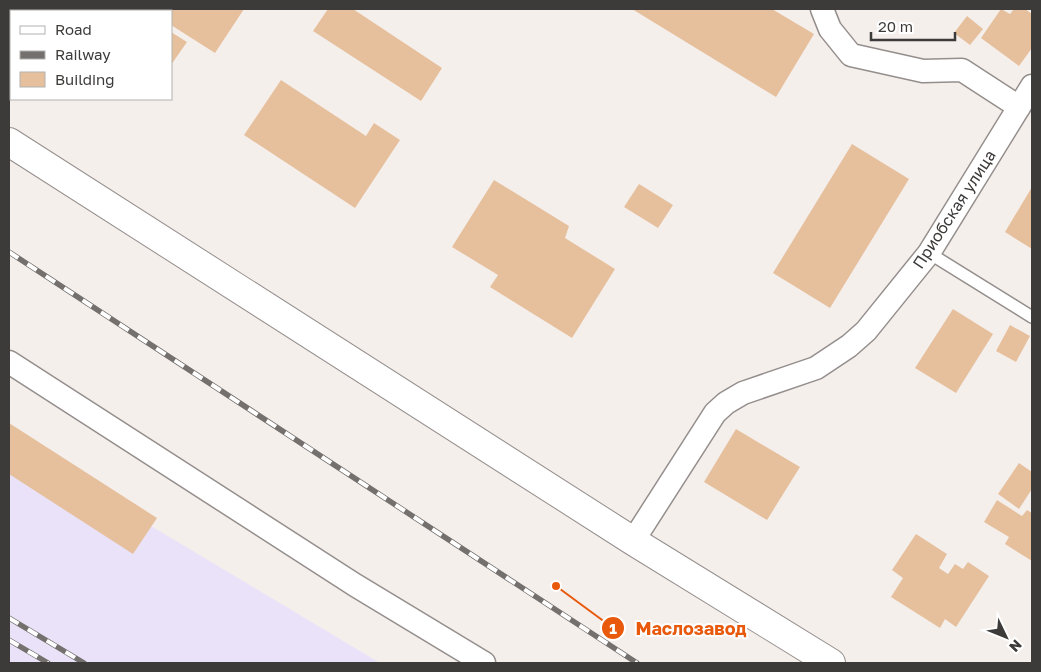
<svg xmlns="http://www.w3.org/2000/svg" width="1041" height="672" viewBox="0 0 1041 672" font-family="'Golos Text',sans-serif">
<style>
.industrial{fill:#eae2f8}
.building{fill:#e6c09d}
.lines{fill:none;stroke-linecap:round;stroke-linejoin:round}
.service-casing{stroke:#948e8c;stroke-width:14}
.minor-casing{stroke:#948e8c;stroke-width:25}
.secondary-casing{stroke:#948e8c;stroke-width:30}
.service{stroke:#fff;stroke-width:11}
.minor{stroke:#fff;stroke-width:22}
.secondary{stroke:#fff;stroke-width:28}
.rail-casing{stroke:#73706e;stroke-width:5.5}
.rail{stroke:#fff;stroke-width:4;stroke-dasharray:11;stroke-linecap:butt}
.labels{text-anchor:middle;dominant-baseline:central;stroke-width:4;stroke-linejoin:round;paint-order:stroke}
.street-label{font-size:16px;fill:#3d3b3a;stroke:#fff}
.leader{fill:none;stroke:#e8590c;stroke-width:2}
.callout-dot{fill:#e8590c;stroke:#fff;stroke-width:2}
.mark-label{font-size:15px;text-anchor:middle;font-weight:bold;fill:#fff}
.callout-label{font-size:18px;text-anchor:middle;font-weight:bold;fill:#e8590c;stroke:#fff;stroke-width:4;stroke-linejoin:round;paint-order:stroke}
</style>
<rect width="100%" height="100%" fill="#f5efec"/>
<!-- industrial -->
<path class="industrial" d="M 9,441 L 380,663 L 9,663 Z"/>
<!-- building -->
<g class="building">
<path d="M 88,9 L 136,9 L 140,11 L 86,11 Z"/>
<path d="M 146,9 L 244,9 L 215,53 L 171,25 L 171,11 L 150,11 Z"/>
<path d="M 328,9 L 353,9 L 442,68 L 421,101 L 313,31 Z"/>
<path d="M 632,9 L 772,9 L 814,34 L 776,97 Z"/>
<path d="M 1001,9 L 1010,14 L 1014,9 L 1025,9 L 1032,14 L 1032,48 L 1019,66 L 981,38 Z"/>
<path d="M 967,16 L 983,29 L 970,45 L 954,33 Z"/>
<path d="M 171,32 L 187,42 L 171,65 Z"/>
<path d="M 281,80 L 366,136 L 374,123 L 400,140 L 355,208 L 244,135 Z"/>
<path d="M 852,144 L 909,179 L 830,308 L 773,273 Z"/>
<path d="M 494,180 L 569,226 L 565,238 L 615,269 L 572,338 L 490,287 L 498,275 L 452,247 Z"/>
<path d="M 639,184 L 673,205 L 658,228 L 624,207 Z"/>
<path d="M 1032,187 L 1032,249 L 1005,232 Z"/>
<path d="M 953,309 L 993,334 L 956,393 L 915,368 Z"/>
<path d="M 1010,325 L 1030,336 L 1016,362 L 996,351 Z"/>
<path d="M 9,423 L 157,518 L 133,554 L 9,474 Z"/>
<path d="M 736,429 L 800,467 L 767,520 L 704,482 Z"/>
<path d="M 1019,463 L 1032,472 L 1032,489 L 1019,509 L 998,494 Z"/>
<path d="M 997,500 L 1022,516 L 1027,510 L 1032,513 L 1032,561 L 1005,544 L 1009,537 L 984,522 Z"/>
<path d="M 916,534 L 947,554 L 939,568 L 948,574 L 955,564 L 963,569 L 968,562 L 989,576 L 956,627 L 945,619 L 940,628 L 891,597 L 903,578 L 892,570 Z"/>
</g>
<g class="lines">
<defs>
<path id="service" d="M 929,253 L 1032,317"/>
<g id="minor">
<path d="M 822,9 L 830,29 L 851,55 L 923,71 L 962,70 L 1019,107"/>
<path d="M 9,362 L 355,585 L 484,663"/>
<path d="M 633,541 L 715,413 L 726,403 L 743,393 L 816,368 L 849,346 L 866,331 L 929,253 L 1032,86"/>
</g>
<path id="secondary" d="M 9,142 L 633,541 L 831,663"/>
</defs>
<!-- service casing -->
<use href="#service" class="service-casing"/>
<!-- minor casing -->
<use href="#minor" class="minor-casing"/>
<!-- secondary casing -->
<use href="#secondary" class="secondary-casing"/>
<!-- service -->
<use href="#service" class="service"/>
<!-- minor -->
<use href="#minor" class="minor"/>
<!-- secondary -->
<use href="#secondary" class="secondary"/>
<defs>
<g id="rail">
<path d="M 9,252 L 637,663"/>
<path d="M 9,618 L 84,663"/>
<path d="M 9,640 L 48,663"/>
</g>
</defs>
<!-- rail casing -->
<use href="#rail" class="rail-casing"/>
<!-- rail -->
<use href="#rail" class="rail"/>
</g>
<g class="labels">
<!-- street labels -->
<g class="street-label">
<text transform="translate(954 209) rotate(-57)">Приобская улица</text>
</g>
</g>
<!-- callouts -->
<path class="leader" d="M556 586L613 628"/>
<g class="callout-dot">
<circle cx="556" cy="586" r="5"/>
<circle cx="613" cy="628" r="12"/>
</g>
<g class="mark-label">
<text x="613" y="634">1</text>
</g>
<g class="callout-label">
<text x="691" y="635">Маслозавод</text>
</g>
<!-- border -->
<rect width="1041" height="672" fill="none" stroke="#3d3b3a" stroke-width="20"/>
<!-- legend -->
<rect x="10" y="10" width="162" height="90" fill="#ffffff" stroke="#b1b1b0"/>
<rect x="20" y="26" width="25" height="8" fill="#ffffff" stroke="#b1b1b0"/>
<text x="55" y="35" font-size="15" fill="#3d3b3a">Road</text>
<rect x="20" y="51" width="25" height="8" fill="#73706e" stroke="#b1b1b0"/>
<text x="55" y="60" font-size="15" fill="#3d3b3a">Railway</text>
<rect x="20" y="72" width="25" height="15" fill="#e6c09d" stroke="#b1b1b0"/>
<text x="55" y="85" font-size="15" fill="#3d3b3a">Building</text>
<!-- north arrow -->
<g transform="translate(1006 637) rotate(133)" stroke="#ffffff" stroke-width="4" paint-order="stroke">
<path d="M0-4L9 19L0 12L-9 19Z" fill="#3d3b3a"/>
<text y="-8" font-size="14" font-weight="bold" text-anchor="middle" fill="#3d3b3a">N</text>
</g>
<!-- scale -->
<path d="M871 32v8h84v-8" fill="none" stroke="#3d3b3a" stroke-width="2.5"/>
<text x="878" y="32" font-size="15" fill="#3d3b3a" stroke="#ffffff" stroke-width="4" paint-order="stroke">20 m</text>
</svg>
